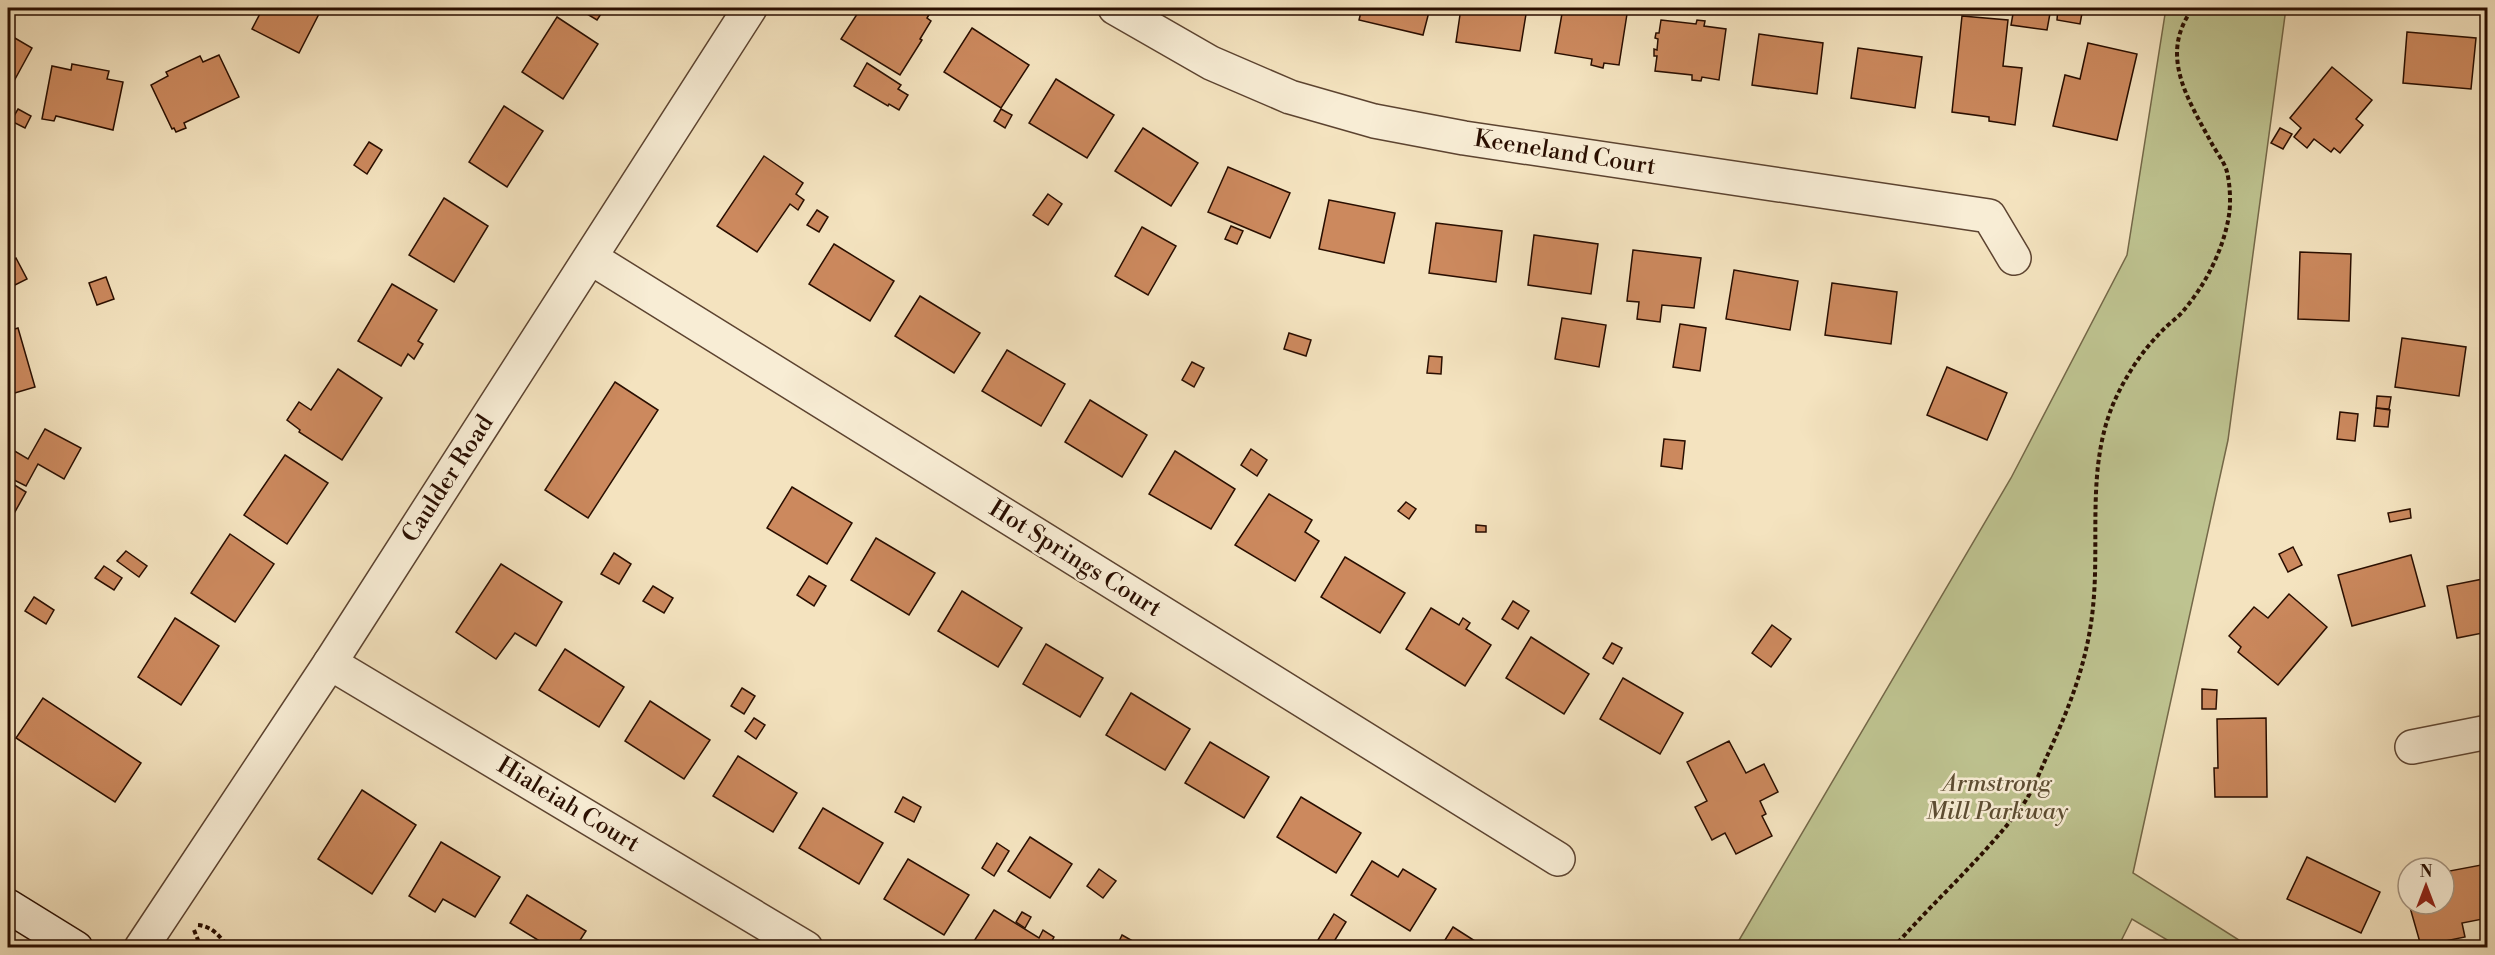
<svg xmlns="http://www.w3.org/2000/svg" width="2495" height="955" viewBox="0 0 2495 955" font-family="'Libre Bodoni',serif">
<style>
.green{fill:#bec390;stroke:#746848;stroke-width:1.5}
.building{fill:#cc895e;stroke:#290e00;stroke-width:1.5}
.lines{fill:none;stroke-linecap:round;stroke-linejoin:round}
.minor-casing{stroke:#5c4330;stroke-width:36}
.secondary-casing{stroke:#290e00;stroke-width:36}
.path{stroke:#290e00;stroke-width:4;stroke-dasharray:4.5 3;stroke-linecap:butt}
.minor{stroke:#f8edd5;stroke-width:33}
.secondary{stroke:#f8edd5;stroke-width:33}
.labels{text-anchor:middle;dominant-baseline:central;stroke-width:5;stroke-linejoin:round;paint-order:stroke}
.street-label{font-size:24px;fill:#290e00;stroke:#f8edd5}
.park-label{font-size:24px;font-style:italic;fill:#5d4d32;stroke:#f8edd5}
</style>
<rect width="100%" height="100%" fill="#f4e3bf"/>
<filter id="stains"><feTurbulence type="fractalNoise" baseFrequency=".00333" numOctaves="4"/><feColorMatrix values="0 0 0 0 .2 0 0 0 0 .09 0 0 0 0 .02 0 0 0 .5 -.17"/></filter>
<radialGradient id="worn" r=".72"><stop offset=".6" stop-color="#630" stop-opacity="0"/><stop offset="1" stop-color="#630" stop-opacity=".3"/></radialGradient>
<!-- green -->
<path class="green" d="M 2166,8 L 2286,8 L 2228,440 L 2133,873 L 2250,947 L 2179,947 L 2132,919 L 2118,947 L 1735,947 L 2011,478 L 2127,255 Z"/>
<!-- building -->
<g class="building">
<path d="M 263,8 L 322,8 L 299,53 L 252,29 Z"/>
<path d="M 591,8 L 605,8 L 597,20 L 587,14 Z"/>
<path d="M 861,8 L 933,8 L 927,18 L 931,21 L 920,39 L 922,40 L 900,75 L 841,39 Z"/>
<path d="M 1362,8 L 1430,8 L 1423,35 L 1359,20 Z"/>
<path d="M 1461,8 L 1527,8 L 1520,51 L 1456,42 Z"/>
<path d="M 1563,8 L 1621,8 L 1620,13 L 1627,14 L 1619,65 L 1604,63 L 1603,68 L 1591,65 L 1592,59 L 1555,53 Z"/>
<path d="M 2014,8 L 2051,8 L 2047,30 L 2011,25 Z"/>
<path d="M 2058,8 L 2083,8 L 2080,24 L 2057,20 Z"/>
<path d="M 1962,16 L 2008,20 L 2003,66 L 2022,68 L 2015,125 L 1989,121 L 1989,117 L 1952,112 Z"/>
<path d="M 557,17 L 598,44 L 563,99 L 522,72 Z"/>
<path d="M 1661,20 L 1696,24 L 1697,20 L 1705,21 L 1704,26 L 1726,29 L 1719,80 L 1702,77 L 1701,81 L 1692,80 L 1692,75 L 1655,71 L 1657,56 L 1654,56 L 1654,49 L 1657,50 L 1658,39 L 1655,38 L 1656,33 L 1659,33 Z"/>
<path d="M 972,28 L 1029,65 L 1001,108 L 944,72 Z"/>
<path d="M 2407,32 L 2476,38 L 2471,89 L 2403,83 Z"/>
<path d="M 8,34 L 32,48 L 8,92 Z"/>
<path d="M 1759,34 L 1823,43 L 1817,94 L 1752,85 Z"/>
<path d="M 2088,43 L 2137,54 L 2117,140 L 2053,126 L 2065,75 L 2080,79 Z"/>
<path d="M 1858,48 L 1922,57 L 1915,108 L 1851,98 Z"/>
<path d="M 219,55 L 239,97 L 184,123 L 186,128 L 176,132 L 174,128 L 172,129 L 151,85 L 168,76 L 166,72 L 200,56 L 203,62 Z"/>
<path d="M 867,63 L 901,85 L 898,89 L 908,95 L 899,110 L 889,104 L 888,106 L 854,86 Z"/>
<path d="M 72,64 L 109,71 L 107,79 L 123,82 L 113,130 L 56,116 L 54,121 L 42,119 L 52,66 L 71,70 Z"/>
<path d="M 2332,67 L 2372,100 L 2356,119 L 2363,125 L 2340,153 L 2334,148 L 2331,152 L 2314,139 L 2307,148 L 2294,137 L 2301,128 L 2290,118 Z"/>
<path d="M 1056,79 L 1114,115 L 1087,158 L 1029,123 Z"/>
<path d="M 504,106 L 543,131 L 507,187 L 469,162 Z"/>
<path d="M 18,109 L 31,116 L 25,128 L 11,121 Z"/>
<path d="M 1001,109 L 1012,115 L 1005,128 L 994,121 Z"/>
<path d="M 1143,128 L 1198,163 L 1171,206 L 1115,171 Z"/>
<path d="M 2280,128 L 2292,134 L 2283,149 L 2271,143 Z"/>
<path d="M 369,142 L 382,150 L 367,174 L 354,165 Z"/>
<path d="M 764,156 L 803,183 L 796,194 L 804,200 L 798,210 L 790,204 L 757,252 L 717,226 Z"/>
<path d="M 1228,167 L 1290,193 L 1270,238 L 1208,212 Z"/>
<path d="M 1048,194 L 1062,204 L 1048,225 L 1033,215 Z"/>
<path d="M 444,198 L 488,226 L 454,282 L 409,255 Z"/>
<path d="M 1329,200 L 1395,213 L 1384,263 L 1319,249 Z"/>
<path d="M 817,210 L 828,217 L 819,232 L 807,225 Z"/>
<path d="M 1436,223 L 1502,231 L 1496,282 L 1429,273 Z"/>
<path d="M 1231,226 L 1243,231 L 1237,244 L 1225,239 Z"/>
<path d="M 1142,227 L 1176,246 L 1148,295 L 1115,276 Z"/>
<path d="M 1534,235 L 1598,244 L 1591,294 L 1528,285 Z"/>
<path d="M 834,244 L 894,281 L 870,321 L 809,284 Z"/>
<path d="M 1633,250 L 1701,258 L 1694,308 L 1662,305 L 1660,322 L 1637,319 L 1639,302 L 1627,301 Z"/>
<path d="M 2300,252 L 2351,254 L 2349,321 L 2298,319 Z"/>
<path d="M 16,258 L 27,279 L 15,285 L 8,272 L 8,263 Z"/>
<path d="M 1734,270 L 1798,281 L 1790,330 L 1726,319 Z"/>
<path d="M 106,277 L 114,299 L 97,305 L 89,283 Z"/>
<path d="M 1832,283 L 1897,292 L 1891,344 L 1825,335 Z"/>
<path d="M 392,284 L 437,310 L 418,341 L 423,344 L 414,359 L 408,354 L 401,366 L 358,341 Z"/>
<path d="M 920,296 L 980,333 L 954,373 L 895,336 Z"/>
<path d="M 1562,318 L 1606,325 L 1599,367 L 1555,359 Z"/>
<path d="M 1680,324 L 1706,328 L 1700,371 L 1673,367 Z"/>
<path d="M 18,328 L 35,387 L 8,395 L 8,331 Z"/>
<path d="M 1289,333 L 1311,340 L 1306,356 L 1284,349 Z"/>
<path d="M 2402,338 L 2466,347 L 2459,396 L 2395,387 Z"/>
<path d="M 1007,350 L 1065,384 L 1041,426 L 982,391 Z"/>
<path d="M 1429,356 L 1442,357 L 1441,374 L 1427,373 Z"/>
<path d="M 1192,362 L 1204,368 L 1194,387 L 1182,380 Z"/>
<path d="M 1947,367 L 2007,393 L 1987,440 L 1927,415 Z"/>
<path d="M 338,369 L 382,398 L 342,460 L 299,432 L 300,430 L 287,420 L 299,402 L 311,410 Z"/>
<path d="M 615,382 L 658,410 L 588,518 L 545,490 Z"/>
<path d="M 2377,396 L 2391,397 L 2389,409 L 2376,408 Z"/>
<path d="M 1090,400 L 1147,435 L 1122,477 L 1065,442 Z"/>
<path d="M 2376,408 L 2390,410 L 2388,427 L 2374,426 Z"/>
<path d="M 2340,412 L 2358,414 L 2355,441 L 2337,439 Z"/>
<path d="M 45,429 L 81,448 L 64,479 L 38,464 L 26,486 L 8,477 L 8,447 L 28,459 Z"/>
<path d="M 1664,439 L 1685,441 L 1682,469 L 1661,466 Z"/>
<path d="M 1251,449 L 1267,460 L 1257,476 L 1241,465 Z"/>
<path d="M 1175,451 L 1235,489 L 1211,529 L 1149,494 Z"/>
<path d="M 285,455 L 328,483 L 287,544 L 244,515 Z"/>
<path d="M 8,481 L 26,492 L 11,519 L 8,517 Z"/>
<path d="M 792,487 L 852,523 L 827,564 L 767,528 Z"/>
<path d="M 1269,494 L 1312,520 L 1305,532 L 1319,541 L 1295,581 L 1235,545 Z"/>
<path d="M 1406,502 L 1416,509 L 1409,519 L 1398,511 Z"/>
<path d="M 2410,509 L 2411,518 L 2390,522 L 2388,513 Z"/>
<path d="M 1476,525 L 1486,526 L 1486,532 L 1476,532 Z"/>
<path d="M 230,534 L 274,564 L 235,622 L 191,593 Z"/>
<path d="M 876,538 L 935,573 L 909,615 L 851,580 Z"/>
<path d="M 2293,547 L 2302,565 L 2288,572 L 2279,554 Z"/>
<path d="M 126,551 L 147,566 L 139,577 L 117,561 Z"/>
<path d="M 614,553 L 631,564 L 619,584 L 601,574 Z"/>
<path d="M 2411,555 L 2425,606 L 2352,626 L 2338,575 Z"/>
<path d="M 1345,557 L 1405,593 L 1380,633 L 1321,597 Z"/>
<path d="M 501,564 L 562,602 L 536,646 L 515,633 L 496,659 L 456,632 Z"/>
<path d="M 104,566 L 122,578 L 114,590 L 95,578 Z"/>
<path d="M 809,576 L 826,586 L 814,606 L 797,595 Z"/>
<path d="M 2488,578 L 2488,632 L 2457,638 L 2447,586 Z"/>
<path d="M 653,586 L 673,598 L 664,613 L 643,601 Z"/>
<path d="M 962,591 L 1022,628 L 998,667 L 938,631 Z"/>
<path d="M 2289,594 L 2327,627 L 2278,685 L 2238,652 L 2241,647 L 2229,636 L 2254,607 L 2268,618 Z"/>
<path d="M 34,597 L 54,610 L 46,624 L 25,611 Z"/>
<path d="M 1513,601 L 1529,611 L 1518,629 L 1502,619 Z"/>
<path d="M 1431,608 L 1459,625 L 1463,618 L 1470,623 L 1466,629 L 1491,645 L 1465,686 L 1406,649 Z"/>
<path d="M 175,618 L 219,646 L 181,705 L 138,677 Z"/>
<path d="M 1772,625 L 1791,639 L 1771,667 L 1752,653 Z"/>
<path d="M 1531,637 L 1589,674 L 1564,714 L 1506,678 Z"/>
<path d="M 1612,643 L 1622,648 L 1613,664 L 1603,658 Z"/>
<path d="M 1046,644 L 1103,678 L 1080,717 L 1023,684 Z"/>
<path d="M 565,649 L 624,687 L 599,727 L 539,690 Z"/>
<path d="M 1623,678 L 1683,713 L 1660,754 L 1600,719 Z"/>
<path d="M 742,688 L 755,696 L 744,714 L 731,706 Z"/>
<path d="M 2202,689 L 2217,690 L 2216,709 L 2202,709 Z"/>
<path d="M 1131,693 L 1190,729 L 1165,770 L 1106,735 Z"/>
<path d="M 43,698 L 141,763 L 115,802 L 16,738 Z"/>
<path d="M 650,701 L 710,740 L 684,779 L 625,741 Z"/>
<path d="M 754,718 L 765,725 L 756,739 L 745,731 Z"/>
<path d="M 2266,718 L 2267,797 L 2215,797 L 2214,768 L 2218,768 L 2217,719 Z"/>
<path d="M 1729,741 L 1746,773 L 1764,764 L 1778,792 L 1760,801 L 1766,814 L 1762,816 L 1772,836 L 1736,854 L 1725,833 L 1712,840 L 1695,807 L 1707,801 L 1687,762 Z"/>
<path d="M 1210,742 L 1269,777 L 1244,818 L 1185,783 Z"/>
<path d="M 738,756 L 797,793 L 773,832 L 713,796 Z"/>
<path d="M 362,790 L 416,825 L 372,894 L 318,859 Z"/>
<path d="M 903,797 L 921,807 L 914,822 L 895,812 Z"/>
<path d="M 1301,797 L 1361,833 L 1336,873 L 1277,837 Z"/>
<path d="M 823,808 L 883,843 L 859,884 L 799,848 Z"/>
<path d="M 1030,837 L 1072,864 L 1050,898 L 1008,871 Z"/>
<path d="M 441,842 L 500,877 L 475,917 L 443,899 L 435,912 L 409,896 Z"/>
<path d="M 997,843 L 1009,851 L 994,876 L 982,868 Z"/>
<path d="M 2307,857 L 2380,892 L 2361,933 L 2287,899 Z"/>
<path d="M 908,859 L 969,895 L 944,935 L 884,899 Z"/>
<path d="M 1372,861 L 1398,877 L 1403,869 L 1436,889 L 1410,931 L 1351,895 Z"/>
<path d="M 2481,865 L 2488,893 L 2488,918 L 2462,923 L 2465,937 L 2421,946 L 2409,904 L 2444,904 L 2444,872 Z"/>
<path d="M 1099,869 L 1116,881 L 1103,898 L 1087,886 Z"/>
<path d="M 527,895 L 586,931 L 575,948 L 551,948 L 510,923 Z"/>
<path d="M 994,910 L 1039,938 L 1043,930 L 1054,937 L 1048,948 L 985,948 L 974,941 Z"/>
<path d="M 1022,912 L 1031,917 L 1025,928 L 1016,922 Z"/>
<path d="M 1334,914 L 1346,922 L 1330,948 L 1324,948 L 1316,943 Z"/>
<path d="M 1453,927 L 1486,948 L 1440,948 Z"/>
<path d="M 1122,935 L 1145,948 L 1116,948 Z"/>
</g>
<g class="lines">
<defs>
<g id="minor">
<path d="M 1115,8 L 1211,63 L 1290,97 L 1374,121 L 1464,138 L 1989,216 L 2014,258"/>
<path d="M 591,258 L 1558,859"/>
<path d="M 330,663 L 806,948"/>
<path d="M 2412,747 L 2488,732"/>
<path d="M 141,948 L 330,663 L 750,8"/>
</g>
<path id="secondary" d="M 8,906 L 76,948"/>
</defs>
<!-- minor casing -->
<use href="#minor" class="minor-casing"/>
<!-- secondary casing -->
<use href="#secondary" class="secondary-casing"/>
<!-- path -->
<g class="path">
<path d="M 198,925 C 212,926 221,937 228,948"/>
<path d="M 194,930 L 198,940 L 211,948"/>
<path d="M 1893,948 C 1935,900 1984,857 2022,806 C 2033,791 2040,771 2048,754 C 2070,706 2088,660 2093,607 C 2100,539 2086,467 2114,402 C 2125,377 2142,351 2161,332 C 2168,324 2178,318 2184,310 C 2206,284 2224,248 2229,215 C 2231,203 2230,184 2227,172 C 2225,163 2217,153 2212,144 C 2188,99 2158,55 2193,8"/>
</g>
<!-- minor -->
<use href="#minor" class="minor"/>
<!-- secondary -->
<use href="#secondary" class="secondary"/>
</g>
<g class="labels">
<!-- street labels -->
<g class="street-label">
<text transform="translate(1565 153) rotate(9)">Keeneland Court</text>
<text transform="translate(448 479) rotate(-57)">Caulder Road</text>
<text transform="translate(1075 559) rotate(32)">Hot Springs Court</text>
<text transform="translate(568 805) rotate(31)">Hialeiah Court</text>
</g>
<!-- park labels -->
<g class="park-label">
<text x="1997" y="784">Armstrong<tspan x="1997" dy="28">Mill Parkway</tspan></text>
</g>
</g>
<!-- margin -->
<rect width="2495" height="955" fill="none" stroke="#f4e3bf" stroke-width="30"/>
<rect x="9" y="9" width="2477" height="937" fill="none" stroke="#290e00" stroke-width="3"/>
<rect x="15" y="15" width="2465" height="925" fill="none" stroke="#290e00" stroke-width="1.5"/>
<!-- north arrow -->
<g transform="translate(2426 886)"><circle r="28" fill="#f8edd5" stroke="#a59480" stroke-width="1.5"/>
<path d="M0-4.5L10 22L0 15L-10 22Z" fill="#8f2418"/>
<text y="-9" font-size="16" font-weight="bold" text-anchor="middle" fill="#290e00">N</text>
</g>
<rect width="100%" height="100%" filter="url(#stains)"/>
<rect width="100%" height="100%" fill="url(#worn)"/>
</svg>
